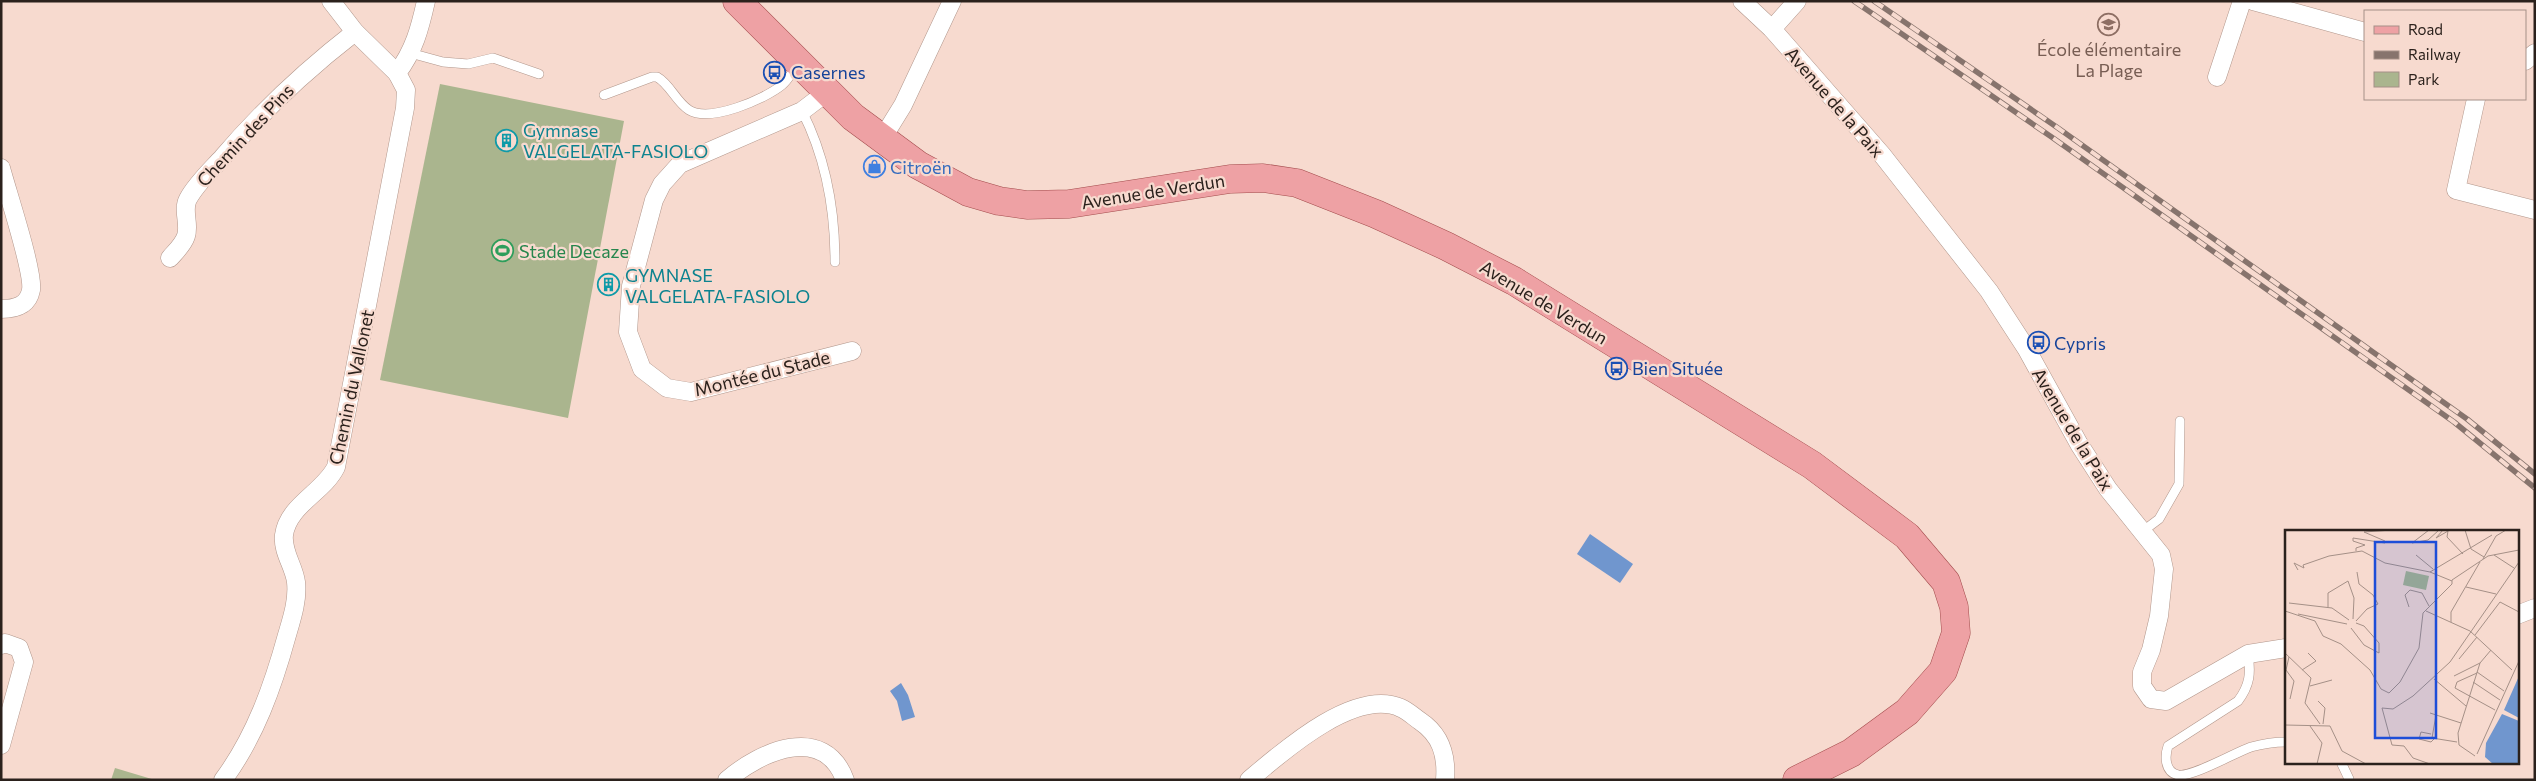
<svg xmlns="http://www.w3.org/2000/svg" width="2536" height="781" viewBox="0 0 2536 781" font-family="Commissioner,sans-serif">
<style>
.green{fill:#aab58e}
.water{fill:#7096ce}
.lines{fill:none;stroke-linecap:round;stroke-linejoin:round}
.lane-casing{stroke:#b1968b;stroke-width:10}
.street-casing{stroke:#b1968b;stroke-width:19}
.primary-casing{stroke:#a34c4d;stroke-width:29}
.lane{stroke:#fff;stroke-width:9}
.street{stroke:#fff;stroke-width:18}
.primary{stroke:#eea1a4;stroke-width:28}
.rail-casing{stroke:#87746d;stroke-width:5.5}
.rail{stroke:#f7dacf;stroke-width:4;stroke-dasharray:11;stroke-linecap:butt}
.labels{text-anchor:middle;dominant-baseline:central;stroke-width:4.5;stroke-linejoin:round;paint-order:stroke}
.education-label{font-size:18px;fill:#785e54;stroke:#f7dacf}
.transit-label{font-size:18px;fill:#164399;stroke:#f7dacf;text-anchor:start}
.street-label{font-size:18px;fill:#2b211c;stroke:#f7dacf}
.culture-label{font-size:18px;fill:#0d838f;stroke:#f7dacf;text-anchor:start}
.shop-label{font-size:18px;fill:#366cbe;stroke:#f7dacf;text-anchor:start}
.leisure-label{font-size:18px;fill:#27864d;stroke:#f7dacf;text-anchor:start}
.inset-road{fill:none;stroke:#a59087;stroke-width:1}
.view{fill:#1d4ed8;fill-opacity:0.15;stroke:#1d4ed8;stroke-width:2.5}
.inset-edge{fill:none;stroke:#2b211c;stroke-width:2.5}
</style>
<rect width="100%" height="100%" fill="#f7dacf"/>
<!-- green -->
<g class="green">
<path d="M 440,84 L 624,121 L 568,418 L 380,380 Z"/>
<path d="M 115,768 L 155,780 L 111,780 Z"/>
</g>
<!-- water -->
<g class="water">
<path d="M 1590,534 L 1633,564 L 1620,583 L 1577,554 Z"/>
<path d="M 901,683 L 908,695 L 915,717 L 902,721 L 897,701 L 890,691 Z"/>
</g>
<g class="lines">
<defs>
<g id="lane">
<path d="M 410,53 L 443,62 L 468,64 L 493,58 L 539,74"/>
<path d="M 604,95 L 652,77 L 657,77 C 670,84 676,102 689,110 C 710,123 765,99 782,85 C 788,80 792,72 797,66"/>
<path d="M 802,111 C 826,158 835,210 835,262"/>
<path d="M 2143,531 L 2159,519 L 2179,484 L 2180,421"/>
<path d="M 2248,654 C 2251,673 2250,685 2238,701 L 2168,746 C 2165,755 2164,772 2178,775 C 2193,777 2234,753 2251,747 C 2262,744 2274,742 2286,742"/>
<path d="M 2341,762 L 2349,779"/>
</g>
<g id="street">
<path d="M 331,1 L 355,32 L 397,73"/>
<path d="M 1742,1 L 1772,29 L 1883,156 L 1989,291 L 2026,348 L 2079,444 L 2108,489 L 2161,555 L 2164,569 L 2159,616 L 2151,650 L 2142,672 L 2142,686 L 2151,699 L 2166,701 L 2248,654 L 2286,648"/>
<path d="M 2253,1 L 2365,32"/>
<path d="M 1772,29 L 1797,1"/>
<path d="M 2525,61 L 2535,53"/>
<path d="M 2217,77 L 2242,1"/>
<path d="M 827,92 L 802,111 L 680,164 L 662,184 L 654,200 L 631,286 L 628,332 L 642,369 L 667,388 L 691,392 L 852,351"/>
<path d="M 2476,99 L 2456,190 L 2535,210"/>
<path d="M 882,139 L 903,105 L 952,1"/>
<path d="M 1,168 C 7,191 34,272 31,290 C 28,306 15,309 1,309"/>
<path d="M 170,258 C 176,251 183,245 186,236 C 190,224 182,210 188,199 C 196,184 211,170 222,158 C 262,111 306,70 355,32"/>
<path d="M 2517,615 L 2535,608"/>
<path d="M 1,645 L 5,643 L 19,648 L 24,662 L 1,745"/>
<path d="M 223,780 C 255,737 273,686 287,635 C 292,618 298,600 296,582 C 294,566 282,552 284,535 C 288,505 324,492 336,467 L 405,108 L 406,90 L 397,73 C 414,51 420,28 426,1"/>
<path d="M 727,780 C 761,751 824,723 845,780"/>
<path d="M 1249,780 C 1282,752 1355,687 1401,708 C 1408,711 1414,717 1420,721 C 1441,735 1447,755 1445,780"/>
</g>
<path id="primary" d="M 737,1 L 853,117 L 918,165 L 968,192 L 999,201 L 1027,205 L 1069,204 L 1230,179 L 1263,178 L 1297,183 L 1376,214 L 1446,246 L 1514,281 L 1812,465 L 1907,536 L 1946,582 L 1954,607 L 1956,633 L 1943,671 L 1907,712 L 1851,753 L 1797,780"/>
</defs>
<!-- lane casing -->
<use href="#lane" class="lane-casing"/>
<!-- street casing -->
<use href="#street" class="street-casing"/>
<!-- primary casing -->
<use href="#primary" class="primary-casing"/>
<!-- lane -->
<use href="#lane" class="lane"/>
<!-- street -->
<use href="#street" class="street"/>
<!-- primary -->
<use href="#primary" class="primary"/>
<defs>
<g id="rail">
<path d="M 1854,1 L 2053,138 L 2454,422 L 2535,488"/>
<path d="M 1874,1 L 2058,128 L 2467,419 L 2535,474"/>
</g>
</defs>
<!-- rail casing -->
<use href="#rail" class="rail-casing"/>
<!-- rail -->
<use href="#rail" class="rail"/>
</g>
<!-- icons -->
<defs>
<symbol id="school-ring" viewBox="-11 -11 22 22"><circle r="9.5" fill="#f7dacf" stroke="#8d6e63" stroke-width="1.5"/><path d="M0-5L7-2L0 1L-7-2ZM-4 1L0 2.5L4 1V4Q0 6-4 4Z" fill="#8d6e63"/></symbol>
<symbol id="bus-ring" viewBox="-11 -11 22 22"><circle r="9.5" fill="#f7dacf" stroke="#1a4fb4" stroke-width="1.5"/><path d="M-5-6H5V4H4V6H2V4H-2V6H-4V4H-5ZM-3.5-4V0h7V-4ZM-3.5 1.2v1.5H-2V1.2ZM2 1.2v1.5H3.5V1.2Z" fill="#1a4fb4"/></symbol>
<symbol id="building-ring" viewBox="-11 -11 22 22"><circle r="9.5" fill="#f7dacf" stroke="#0f9aa8" stroke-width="1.5"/><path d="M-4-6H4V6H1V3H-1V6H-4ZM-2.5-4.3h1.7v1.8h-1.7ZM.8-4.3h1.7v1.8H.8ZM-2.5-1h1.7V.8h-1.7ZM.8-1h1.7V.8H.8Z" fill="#0f9aa8"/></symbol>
<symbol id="shop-ring" viewBox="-11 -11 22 22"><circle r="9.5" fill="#f7dacf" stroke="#3f7fe0" stroke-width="1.5"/><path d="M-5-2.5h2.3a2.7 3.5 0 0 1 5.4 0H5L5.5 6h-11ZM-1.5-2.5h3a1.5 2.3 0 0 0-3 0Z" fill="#3f7fe0"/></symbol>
<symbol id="stadium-ring" viewBox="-11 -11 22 22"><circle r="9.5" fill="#f7dacf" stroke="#2e9e5b" stroke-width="1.5"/><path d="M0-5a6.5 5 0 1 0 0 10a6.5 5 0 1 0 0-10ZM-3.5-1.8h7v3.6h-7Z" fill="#2e9e5b"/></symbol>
</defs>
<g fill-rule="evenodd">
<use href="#school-ring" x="2096" y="12" width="25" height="25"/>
<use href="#bus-ring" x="762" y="60" width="25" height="25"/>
<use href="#building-ring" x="494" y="128" width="25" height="25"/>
<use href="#shop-ring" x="862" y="154" width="25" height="25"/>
<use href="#stadium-ring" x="490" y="238" width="25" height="25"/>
<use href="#building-ring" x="596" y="272" width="25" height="25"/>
<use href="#bus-ring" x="2026" y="330" width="25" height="25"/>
<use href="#bus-ring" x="1604" y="356" width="25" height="25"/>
</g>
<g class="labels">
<!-- education labels -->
<g class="education-label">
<text x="2109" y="49">École élémentaire<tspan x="2109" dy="21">La Plage</tspan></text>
</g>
<!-- transit labels -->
<g class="transit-label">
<text x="791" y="72">Casernes</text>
<text x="2054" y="343">Cypris</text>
<text x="1632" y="368">Bien Située</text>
</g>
<!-- street labels -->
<g class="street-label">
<text transform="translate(1835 102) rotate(49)">Avenue de la Paix</text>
<text transform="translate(245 135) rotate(-47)">Chemin des Pins</text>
<text transform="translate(1153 191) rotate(-9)">Avenue de Verdun</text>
<text transform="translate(1544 302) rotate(31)">Avenue de Verdun</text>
<text transform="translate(762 373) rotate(-14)">Montée du Stade</text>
<text transform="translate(351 387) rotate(-78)">Chemin du Vallonet</text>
<text transform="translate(2073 429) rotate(59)">Avenue de la Paix</text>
</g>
<!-- culture labels -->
<g class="culture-label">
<text x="523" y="130">Gymnase<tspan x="523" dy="21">VALGELATA-FASIOLO</tspan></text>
<text x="625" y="275">GYMNASE<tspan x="625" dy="21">VALGELATA-FASIOLO</tspan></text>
</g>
<!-- shop labels -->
<g class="shop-label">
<text x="890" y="167">Citroën</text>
</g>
<!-- leisure labels -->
<g class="leisure-label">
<text x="519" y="251">Stade Decaze</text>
</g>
</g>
<!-- overview -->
<g transform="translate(2285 530)">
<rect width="234" height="234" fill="#f7dacf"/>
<path d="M 121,41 L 144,46 L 141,60 L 118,55 Z" fill="#aab58e"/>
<path d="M 234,146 L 234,188 L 219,180 ZM 217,184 L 234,191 L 234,234 L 208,234 L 200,227 L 201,213 Z" fill="#7096ce"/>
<path class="inset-road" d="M 144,0 L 127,13 L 143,10 L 154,0M 158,0 L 151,8 L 163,1 L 162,7 L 178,24M 180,0 L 186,19M 186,19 L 199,27M 71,21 L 71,18 L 80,15 L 68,11 L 68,8 L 100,13 L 100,11 L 79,2 L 107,0M 131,25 L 148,39M 209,25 L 229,38M 198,29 L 211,6 L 221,0M 13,40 L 9,33 L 19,38 L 18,35 L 44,26 L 77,21 L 100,33 L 145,42 L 167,51M 145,42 L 207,5M 167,54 L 167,50 L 203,26 L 234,20M 181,57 L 211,64M 4,73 L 47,78 L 64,90M 43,77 L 43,63 L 63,51 L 69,68 L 68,89M 124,77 L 120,65 L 125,60 L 137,63 L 144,76M 0,81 L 30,91 L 38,106 L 56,114 L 85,140 L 96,159 L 104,163 L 115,152 L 134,118 L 138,83 L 167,54M 141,81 L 185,101 L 227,140M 13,84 L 62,94M 71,91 L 82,79 L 93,74 L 88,65 L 74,54 L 72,42M 166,92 L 166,82 L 195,32M 66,98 L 79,115 L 94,123 L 94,113 L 79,96 L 71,93M 190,105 L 215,72 L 234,82M 0,123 L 26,148 L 20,173 L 35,194M 4,127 L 1,140 L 9,151 L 5,169M 174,129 L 192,107M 17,140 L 31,131 L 23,123M 192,142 L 219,161M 192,143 L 172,152 L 170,158 L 210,180M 169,146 L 195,133M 149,149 L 181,176M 188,152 L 215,170M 25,156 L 47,150M 33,171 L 40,178 L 38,194M 145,183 L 176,193M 151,185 L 147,208 L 172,212M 0,195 L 45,196 L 57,221 L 81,234M 25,196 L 37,213 L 32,234M 146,204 L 136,202 L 134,209 L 146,212 L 149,209M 192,224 L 234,131M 190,226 L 174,215 L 173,203 L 195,133 L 206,120M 145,234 L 128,228 L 119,216 L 107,215 L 97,178 L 108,179 L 128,166 L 165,132 L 234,32"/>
<path class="view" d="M 90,12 L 151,12 L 151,208 L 90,208 Z"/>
<rect width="234" height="234" class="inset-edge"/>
</g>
<!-- border -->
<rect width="2536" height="781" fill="none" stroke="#2b211c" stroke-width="5"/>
<!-- legend -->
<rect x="2364" y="10" width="162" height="90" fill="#f7dacf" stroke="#a59087"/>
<rect x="2374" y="26" width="25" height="8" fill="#eea1a4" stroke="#a59087"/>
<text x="2408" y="35" font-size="15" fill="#2b211c">Road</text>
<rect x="2374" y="51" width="25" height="8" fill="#87746d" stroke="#a59087"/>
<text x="2408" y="60" font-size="15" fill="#2b211c">Railway</text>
<rect x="2374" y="72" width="25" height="15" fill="#aab58e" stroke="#a59087"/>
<text x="2408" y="85" font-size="15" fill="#2b211c">Park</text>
</svg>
